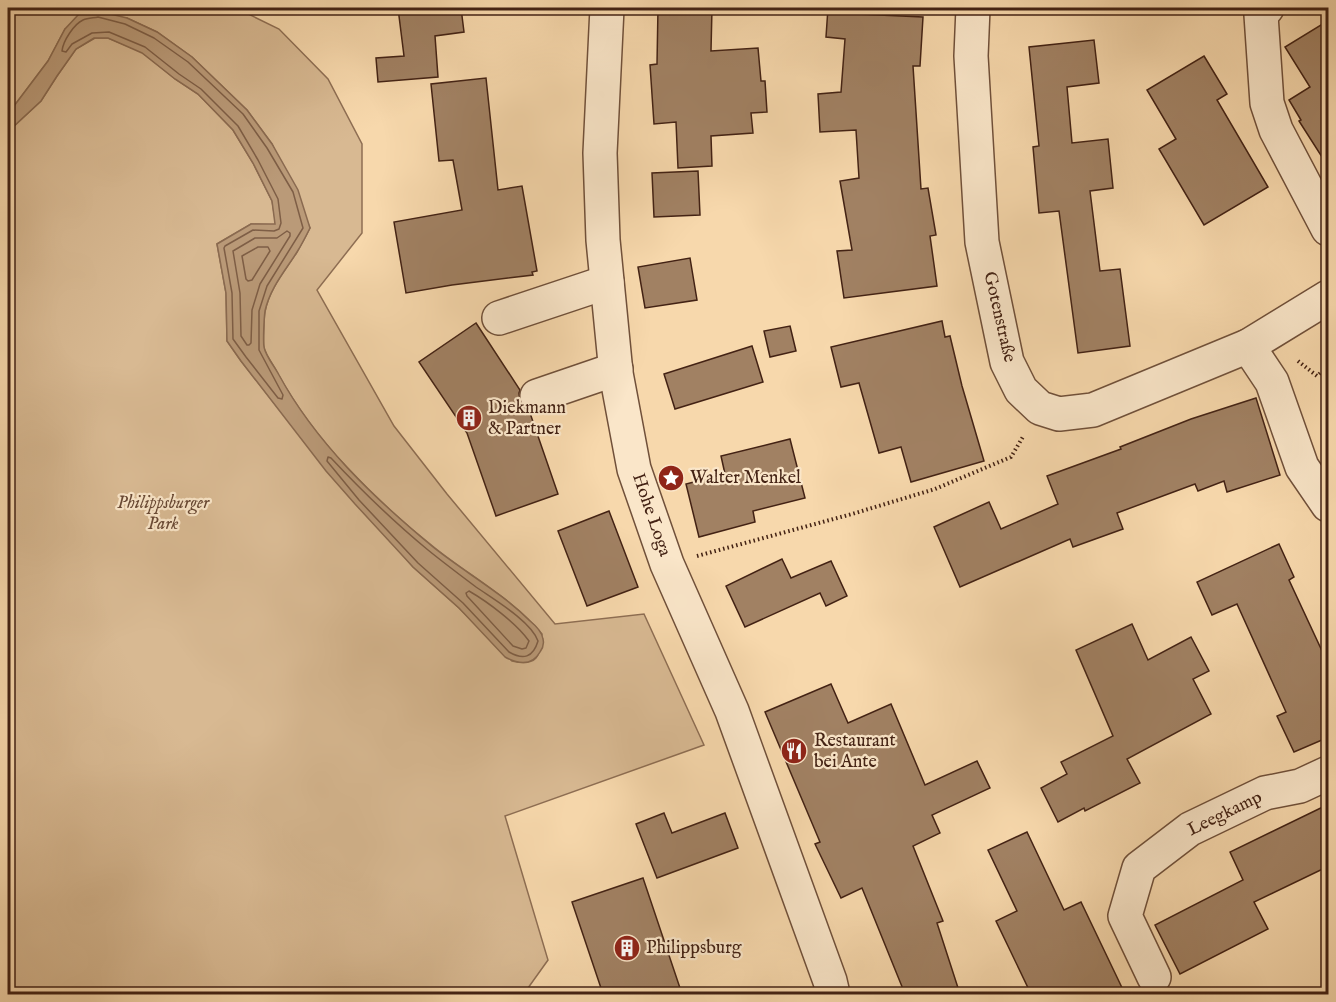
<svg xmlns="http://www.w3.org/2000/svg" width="1336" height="1002" viewBox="0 0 1336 1002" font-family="'IM FELL English',serif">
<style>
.green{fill:#d8b992;stroke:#8e6e53;stroke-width:1.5}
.water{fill:#ba9a78;stroke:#8a6a50;stroke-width:1.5}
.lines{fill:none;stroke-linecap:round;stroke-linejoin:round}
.shore{stroke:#7e5e46;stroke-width:1.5}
.building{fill:#a18163;stroke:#432214;stroke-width:1.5}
.minor-casing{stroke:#70503a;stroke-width:36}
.path{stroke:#432214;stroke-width:4;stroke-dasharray:1.5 3;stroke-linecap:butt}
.minor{stroke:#fae6c9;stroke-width:33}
.labels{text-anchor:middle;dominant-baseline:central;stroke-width:4.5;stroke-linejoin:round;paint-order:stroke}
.street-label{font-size:18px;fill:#432214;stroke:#fae6c9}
.poi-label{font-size:18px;fill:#432214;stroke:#fae6c9;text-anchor:start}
.park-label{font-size:18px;font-style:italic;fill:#684834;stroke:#fae6c9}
</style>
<rect width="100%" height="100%" fill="#f7d8ac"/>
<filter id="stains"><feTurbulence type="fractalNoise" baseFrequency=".00333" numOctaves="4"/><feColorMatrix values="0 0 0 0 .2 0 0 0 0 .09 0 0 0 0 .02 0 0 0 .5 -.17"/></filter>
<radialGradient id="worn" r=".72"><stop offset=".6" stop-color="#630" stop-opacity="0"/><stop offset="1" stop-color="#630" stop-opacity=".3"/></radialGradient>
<!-- green -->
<path class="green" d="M 8,8 L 236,8 L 279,29 L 328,79 L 362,144 L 362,233 L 317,290 L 394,426 L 447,494 L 555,624 L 644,614 L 704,745 L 505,816 L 548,960 L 528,988 L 541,994 L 8,994 L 8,128 L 14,126 L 41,101 L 57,76 L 76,49 L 95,38 L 108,38 L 142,52 L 175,79 L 198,94 L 233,130 L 253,163 L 272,201 L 276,225 L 251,224 L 217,244 L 226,293 L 227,341 L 241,361 L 297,432 L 413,567 L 459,608 L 512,661 C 537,667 541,656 542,634 C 514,600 470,576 435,548 C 375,501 314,440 277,372 C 274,365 266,356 264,348 C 263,343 264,318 265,312 C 269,289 285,271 297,252 C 302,244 306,236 310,228 L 272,144 L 247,110 L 192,57 L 157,32 L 127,18 L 65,29 L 48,61 L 8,114 Z"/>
<!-- water -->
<path class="water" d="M 98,11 L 127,18 L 157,32 L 192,57 L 247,110 L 272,144 L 298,190 L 310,228 C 306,236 302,244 297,252 C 285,271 270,288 265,311 C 264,318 263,341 264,347 C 266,357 275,367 279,375 C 316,443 374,498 433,547 C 464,572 501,592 530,621 C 535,625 542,632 543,639 C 544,643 543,648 540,652 C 532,666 518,664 505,657 L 459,608 L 413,567 L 355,504 L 326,471 L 241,361 L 227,341 L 226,293 L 217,244 L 251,224 L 275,224 L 272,201 L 253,163 L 233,130 L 198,94 L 175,79 L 142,53 L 108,38 L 94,38 L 76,49 L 57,76 L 41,101 L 14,126 L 8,128 L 8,114 L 48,61 L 65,29 L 79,14 Z"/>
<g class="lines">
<!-- shore -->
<g class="shore">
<path d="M 98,17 L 125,24 L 154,38 L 188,62 L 243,114 L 267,148 L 293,192 L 303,228 L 267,286 L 259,311 L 259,350 L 283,395 L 282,399 L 278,398 L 246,357 L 233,339 L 232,293 L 224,248 L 225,246 L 253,230 L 274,231 L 279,229 L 281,223 L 278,199 L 258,160 L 238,126 L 201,89 L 179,74 L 145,47 L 109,32 L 92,33 L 72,44 L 66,52 L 62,51 C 63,41 74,24 83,20 C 88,18 94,18 98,17 Z"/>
<path d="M 287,231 L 290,233 L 290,236 L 260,284 L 252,310 L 251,343 L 249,345 L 247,345 L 241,336 L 240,293 L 233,251 L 255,238 L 277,238 Z"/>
<path d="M 258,247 L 268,247 L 270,251 L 252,280 L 248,281 L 246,279 L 242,256 Z"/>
<path d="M 328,457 L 331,458 C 362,491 394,522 428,550 C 444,563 460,575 476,587 C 493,599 531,621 538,641 C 533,658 523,660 509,652 L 463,603 L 418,563 L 359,500 L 327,461 Z"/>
<path d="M 469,591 C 488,602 516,623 529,641 L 526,648 L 522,649 L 513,646 L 467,596 L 466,593 Z"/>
</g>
</g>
<!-- building -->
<g class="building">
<path d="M 398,8 L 461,8 L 464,32 L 435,36 L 438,77 L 378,82 L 376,58 L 404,56 Z"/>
<path d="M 658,8 L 712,8 L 711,51 L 758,48 L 761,81 L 765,81 L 767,112 L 751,113 L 753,133 L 711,136 L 712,166 L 678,168 L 676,122 L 654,124 L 650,65 L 657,64 Z"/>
<path d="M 828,8 L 857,8 L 857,14 L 923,17 L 920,66 L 913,66 L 921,189 L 928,188 L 936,235 L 930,236 L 937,286 L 844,298 L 837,251 L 852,250 L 840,181 L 859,178 L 856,130 L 820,132 L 818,94 L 841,92 L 845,39 L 826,37 Z"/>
<path d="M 1329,20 L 1329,168 L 1299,121 L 1301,120 L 1289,100 L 1310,87 L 1285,47 Z"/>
<path d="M 1094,40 L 1099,83 L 1067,87 L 1072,143 L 1108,139 L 1113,188 L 1090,191 L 1100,271 L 1120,269 L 1130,346 L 1078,353 L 1059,211 L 1039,213 L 1033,147 L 1039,146 L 1029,47 Z"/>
<path d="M 1204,56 L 1227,94 L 1217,100 L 1268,187 L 1204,225 L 1159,149 L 1176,139 L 1147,90 Z"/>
<path d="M 486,78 L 498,190 L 522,186 L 537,271 L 532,272 L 533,275 L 452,285 L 406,293 L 394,222 L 462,210 L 453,160 L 439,161 L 431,84 Z"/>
<path d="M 698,171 L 700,215 L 654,217 L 652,173 Z"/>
<path d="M 690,258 L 697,300 L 645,308 L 638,267 Z"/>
<path d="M 942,321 L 945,337 L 950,336 L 962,386 L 984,461 L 911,482 L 901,447 L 879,453 L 859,383 L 841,387 L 831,347 Z"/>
<path d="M 476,323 L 520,390 L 519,393 L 520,403 L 524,410 L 530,413 L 558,494 L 496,516 L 467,433 L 419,362 Z"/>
<path d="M 790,326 L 796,351 L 770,357 L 764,331 Z"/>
<path d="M 752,346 L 763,382 L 675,409 L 664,374 Z"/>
<path d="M 1256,398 L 1280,475 L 1227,492 L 1224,481 L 1198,491 L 1195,484 L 1117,513 L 1123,529 L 1073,547 L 1070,539 L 960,587 L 934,527 L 989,502 L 1001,529 L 1058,504 L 1047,476 L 1121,449 L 1120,447 L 1191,419 Z"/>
<path d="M 790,439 L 805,498 L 753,511 L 755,522 L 699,537 L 686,484 L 725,474 L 721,456 Z"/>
<path d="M 609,511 L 638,587 L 587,606 L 558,531 Z"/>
<path d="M 1279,544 L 1294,577 L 1289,580 L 1329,666 L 1329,737 L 1294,752 L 1277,716 L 1286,712 L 1237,604 L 1212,615 L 1197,582 Z"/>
<path d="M 782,559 L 791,578 L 831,561 L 847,596 L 826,606 L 820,593 L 745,627 L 726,586 Z"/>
<path d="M 1132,624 L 1148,660 L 1191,637 L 1209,671 L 1193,679 L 1211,714 L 1127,759 L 1140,783 L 1085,811 L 1084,808 L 1058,822 L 1041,788 L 1067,774 L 1061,762 L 1113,736 L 1076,650 Z"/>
<path d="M 831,684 L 848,723 L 891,704 L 925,785 L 977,761 L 990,788 L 932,815 L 940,833 L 913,846 L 943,921 L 937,923 L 960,994 L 905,994 L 862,888 L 841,898 L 815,844 L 820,842 L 765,712 Z"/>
<path d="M 1329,804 L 1329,866 L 1254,902 L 1268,929 L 1180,974 L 1155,925 L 1243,880 L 1230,852 Z"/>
<path d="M 664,813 L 672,833 L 725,813 L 738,848 L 657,878 L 636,824 Z"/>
<path d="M 1027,832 L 1064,910 L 1081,902 L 1125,994 L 1031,994 L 996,921 L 1017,911 L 988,850 Z"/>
<path d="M 643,878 L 682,994 L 603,994 L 572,902 Z"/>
</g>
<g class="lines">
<defs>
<g id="minor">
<path d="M 607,8 L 600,153 L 603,240 L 616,373 L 634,469 L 667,564 L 732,711 L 830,981 L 833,994"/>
<path d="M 973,8 L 971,56 L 982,242 L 1007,362 L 1021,390 L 1040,408 L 1059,414 L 1093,410 L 1248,346 L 1328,297"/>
<path d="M 1267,8 L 1261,15 L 1267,103 L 1276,130 L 1328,229"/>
<path d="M 499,318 L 607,282"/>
<path d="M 1248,346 L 1272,382 L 1302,467 L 1328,505"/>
<path d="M 537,396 L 616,369"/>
<path d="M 1154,977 L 1125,916 L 1139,868 L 1190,829 L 1265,793 L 1300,786 L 1328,773"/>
</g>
</defs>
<!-- minor casing -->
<use href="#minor" class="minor-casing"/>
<!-- path -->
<g class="path">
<path d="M 1298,361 L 1317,376 L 1328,366"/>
<path d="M 697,556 L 852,514 L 935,489 L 1011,457 L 1024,435"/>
</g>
<!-- minor -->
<use href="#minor" class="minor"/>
</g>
<!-- icons -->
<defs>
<symbol id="building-disc" viewBox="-11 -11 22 22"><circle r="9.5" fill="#8f2418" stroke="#fae6c9"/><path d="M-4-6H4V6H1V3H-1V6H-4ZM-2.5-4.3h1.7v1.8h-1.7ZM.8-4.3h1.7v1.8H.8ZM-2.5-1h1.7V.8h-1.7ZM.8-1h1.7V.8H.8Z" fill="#fff"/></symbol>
<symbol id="sight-disc" viewBox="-11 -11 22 22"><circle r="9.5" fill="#8f2418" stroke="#fae6c9"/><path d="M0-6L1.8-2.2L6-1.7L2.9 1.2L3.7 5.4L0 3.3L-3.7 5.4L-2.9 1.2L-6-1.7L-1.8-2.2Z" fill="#fff"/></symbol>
<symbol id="restaurant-disc" viewBox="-11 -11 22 22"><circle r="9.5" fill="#8f2418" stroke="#fae6c9"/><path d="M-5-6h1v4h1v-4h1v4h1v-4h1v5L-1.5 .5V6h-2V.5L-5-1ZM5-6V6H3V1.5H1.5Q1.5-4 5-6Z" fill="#fff"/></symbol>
</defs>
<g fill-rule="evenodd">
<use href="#building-disc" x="454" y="403" width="30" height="30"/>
<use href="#sight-disc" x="656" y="463" width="30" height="30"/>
<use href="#restaurant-disc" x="779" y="736" width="30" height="30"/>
<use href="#building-disc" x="612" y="933" width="30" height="30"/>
</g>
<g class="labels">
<!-- street labels -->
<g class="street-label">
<text transform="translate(999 317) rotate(77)">Gotenstraße</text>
<text transform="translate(651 515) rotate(71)">Hohe Loga</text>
<text transform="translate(1225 814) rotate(-26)">Leegkamp</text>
</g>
<!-- poi labels -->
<g class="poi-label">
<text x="488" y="408">Diekmann<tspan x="488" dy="21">&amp; Partner</tspan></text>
<text x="690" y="478">Walter Menkel</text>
<text x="814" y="741">Restaurant<tspan x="814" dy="21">bei Ante</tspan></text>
<text x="646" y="948">Philippsburg</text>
</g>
<!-- park labels -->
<g class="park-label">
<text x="163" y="503">Philippsburger<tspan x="163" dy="21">Park</tspan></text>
</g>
</g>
<!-- margin -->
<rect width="1336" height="1002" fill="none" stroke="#f7d8ac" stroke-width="30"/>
<rect x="9" y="9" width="1318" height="984" fill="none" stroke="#432214" stroke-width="3"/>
<rect x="15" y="15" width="1306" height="972" fill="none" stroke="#432214" stroke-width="1.5"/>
<rect width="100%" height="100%" filter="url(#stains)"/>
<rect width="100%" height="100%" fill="url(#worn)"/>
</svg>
